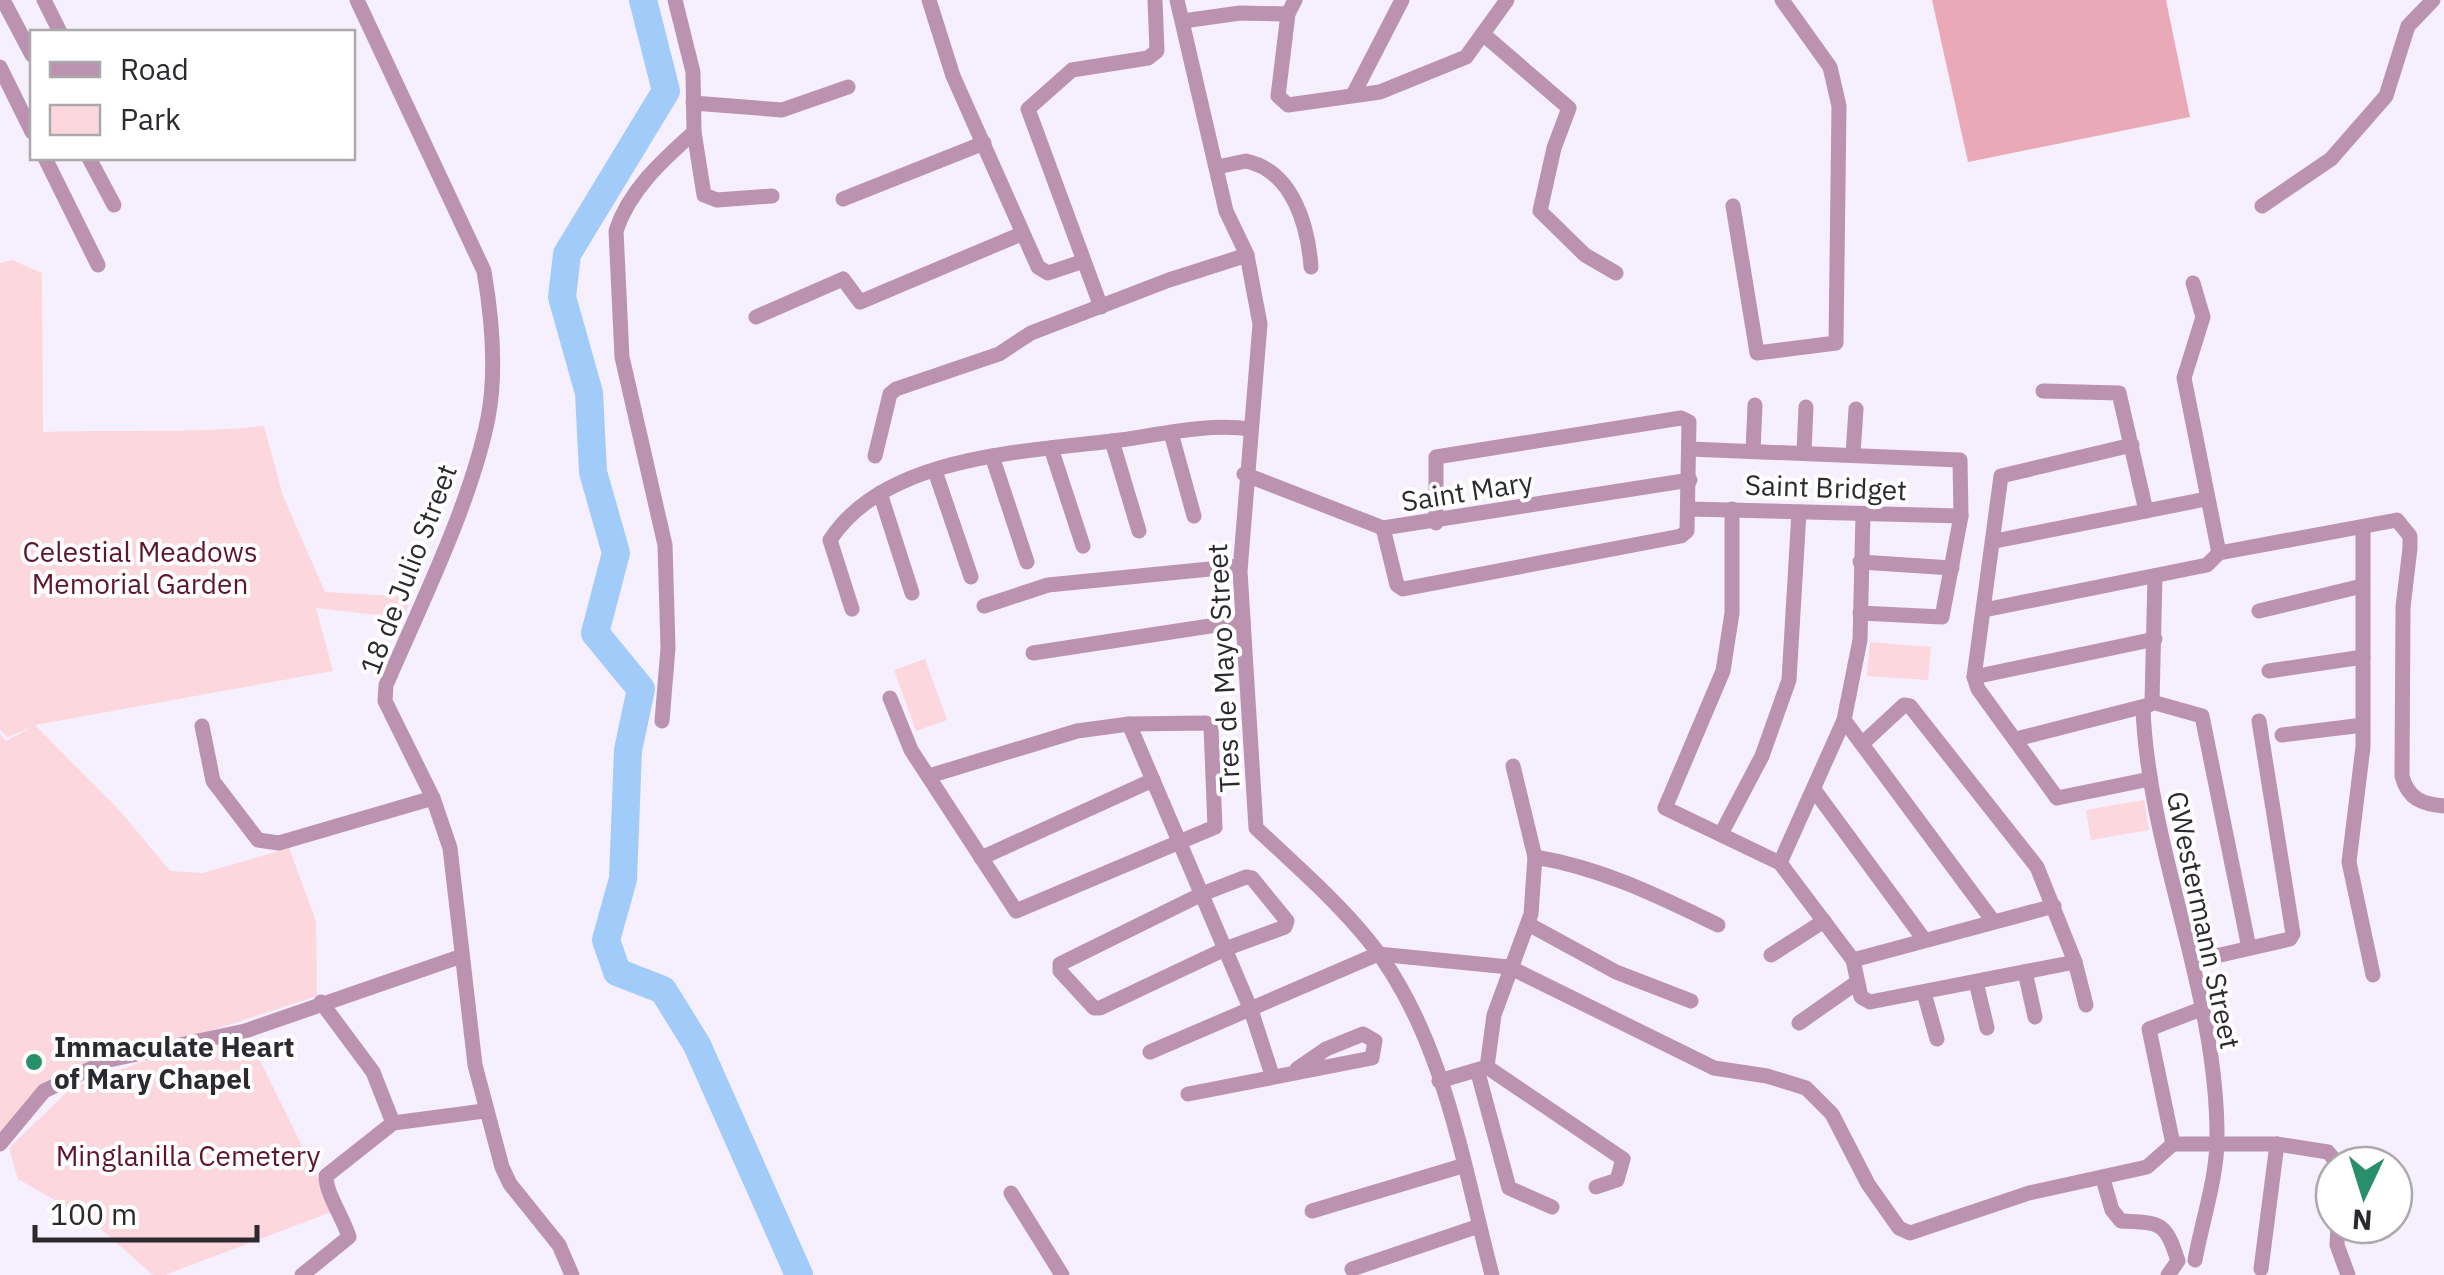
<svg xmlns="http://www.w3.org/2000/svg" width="2444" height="1275" viewBox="0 0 2444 1275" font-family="'IBM Plex Sans',sans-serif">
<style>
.green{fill:#fcd7de}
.forest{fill:#e9a9b6}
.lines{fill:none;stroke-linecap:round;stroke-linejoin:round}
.river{stroke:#a1cbf8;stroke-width:28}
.minor{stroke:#bb93b0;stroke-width:15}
.poi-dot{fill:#298e6a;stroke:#fff;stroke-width:4}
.labels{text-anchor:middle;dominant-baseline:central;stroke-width:8;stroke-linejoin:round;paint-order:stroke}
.street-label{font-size:28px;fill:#2c292f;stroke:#fff}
.park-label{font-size:28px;fill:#5f152e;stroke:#fff}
.poi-label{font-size:28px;font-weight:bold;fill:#2c292f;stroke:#fff;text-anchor:start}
</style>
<rect width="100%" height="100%" fill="#f6effe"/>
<!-- green -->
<g class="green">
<path d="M 12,260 L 42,273 L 43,432 C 117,429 191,434 264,426 L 283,496 L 325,592 L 411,597 L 404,618 L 316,608 L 333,671 L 35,725 L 120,811 L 170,871 L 203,873 L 289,848 L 316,921 L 317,996 L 204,1033 L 138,1044 L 39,1089 L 0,1140 L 0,734 L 6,741 L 32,727 L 7,737 L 0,729 L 0,263 Z"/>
<path d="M 1870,642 L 1931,647 L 1928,680 L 1867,676 Z"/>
<path d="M 925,659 L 947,720 L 916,731 L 894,670 Z"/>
<path d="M 2144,800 L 2149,830 L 2091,840 L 2086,810 Z"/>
<path d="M 249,1038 L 334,1211 L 165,1275 L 153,1275 L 94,1223 L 18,1179 L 9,1148 L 70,1089 L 160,1055 Z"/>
</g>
<!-- forest -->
<path class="forest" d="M 1932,0 L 2166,0 L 2190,117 L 1968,162 Z"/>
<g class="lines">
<!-- river -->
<path class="river" d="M 643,0 L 666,91 L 567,254 L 562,297 L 589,393 L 593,472 L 616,553 L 595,633 L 641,689 L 628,750 L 623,879 L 606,940 L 617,972 L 663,990 L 697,1045 L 799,1275"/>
<!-- minor -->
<g class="minor">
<path d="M 3,0 L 32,55"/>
<path d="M 44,0 L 60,32"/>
<path d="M 357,0 L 484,271 C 492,318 497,371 488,418 C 471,503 421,604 386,685 L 385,701 L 433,798 L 450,848 L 475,1065 L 502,1167 L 510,1184 L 559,1245 L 572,1275"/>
<path d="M 675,0 L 693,72 L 694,132 L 704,195 L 717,200 L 772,196"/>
<path d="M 929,0 L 953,76 L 1038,267 L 1048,273 L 1081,262"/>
<path d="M 1177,0 L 1226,211 L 1247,255 L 1260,324 L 1240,571 L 1256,828 C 1294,864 1336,900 1369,941 C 1443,1032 1463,1165 1492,1275"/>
<path d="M 1295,0 L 1288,14 L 1278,96 L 1288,105 L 1380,92 L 1466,57 L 1507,0"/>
<path d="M 1183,21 L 1240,13 L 1288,14"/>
<path d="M 1483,34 L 1569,108 L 1554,148 L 1540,211 L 1585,255 L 1616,273"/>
<path d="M 0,67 L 32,132"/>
<path d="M 1353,95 L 1402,0"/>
<path d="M 693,103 L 782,110 L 848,87"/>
<path d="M 45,158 L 98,265"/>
<path d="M 89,158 L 114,205"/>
<path d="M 1217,167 L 1246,161 C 1293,171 1308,226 1311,267"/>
<path d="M 843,199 L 984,143"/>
<path d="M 1733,206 L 1757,353 L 1836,343 L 1839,106 L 1830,67 L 1782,0"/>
<path d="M 2262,206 L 2331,159 L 2386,96 L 2408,26 L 2433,0"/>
<path d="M 2193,283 L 2203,317 L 2184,378 L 2219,553"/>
<path d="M 1101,307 L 1028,109 L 1072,70 L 1148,58 L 1157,51 L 1155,0"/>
<path d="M 756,317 L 843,279 L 860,302 L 1021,234"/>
<path d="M 2043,391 L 2119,393 L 2146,511"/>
<path d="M 1171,433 L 1194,516"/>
<path d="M 1112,441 L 1139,531"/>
<path d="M 2132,445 L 2001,476 L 1974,677 L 1978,689 L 2057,798 L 2150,779"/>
<path d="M 1051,448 L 1083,546"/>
<path d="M 1690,449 L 1960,460 L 1961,516 L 1942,617 L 1860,613"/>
<path d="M 1753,451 L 1755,405"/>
<path d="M 1804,452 L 1806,407"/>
<path d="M 1853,454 L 1856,409"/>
<path d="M 875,456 L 890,394 L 896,389 L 999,354 L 1031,333 L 1169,280 L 1247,255"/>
<path d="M 992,456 L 1027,562"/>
<path d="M 935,471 L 971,577"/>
<path d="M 1244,474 L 1383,528 L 1690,480"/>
<path d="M 880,493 L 912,593"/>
<path d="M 1689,509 L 1961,516"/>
<path d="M 1732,509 L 1732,613 L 1723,671 L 1665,808 L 1780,863 L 1853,960 L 1861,997 L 1870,1002 L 2075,962"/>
<path d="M 2363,527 L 2363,747 L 2349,862 L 2373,975"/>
<path d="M 1383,528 L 1397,585 L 1403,589 L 1681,536 L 1687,531 L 1689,422 L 1681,418 L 1436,457 L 1436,523"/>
<path d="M 1995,541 L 2206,499"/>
<path d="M 1860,562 L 1952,568"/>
<path d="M 984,606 L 1048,585 L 1240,566"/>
<path d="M 852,609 L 830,540 C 886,454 1028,452 1120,440 C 1163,434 1208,423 1251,429"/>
<path d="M 1984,610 L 2207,565 L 2219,553 L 2397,520 L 2410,536 L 2410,548 L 2403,607 L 2402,776 C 2408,799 2422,804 2444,806"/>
<path d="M 2259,611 L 2362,586"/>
<path d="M 1033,653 L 1243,621"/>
<path d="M 2269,671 L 2363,657"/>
<path d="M 1974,677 L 2155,639"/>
<path d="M 890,698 L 911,750 L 1016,911 L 1215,827 L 1211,727 L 1206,723 L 1129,724 L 1077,731 L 929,776"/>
<path d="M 2152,702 L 2202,716 L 2249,948"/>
<path d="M 2152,702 L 2155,576"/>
<path d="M 2143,709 C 2149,854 2218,992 2217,1139 C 2217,1178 2202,1221 2195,1260"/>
<path d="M 1844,720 L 1993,921"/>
<path d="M 662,721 L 668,648 L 665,545 L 622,357 L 616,231 C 629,190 663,160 694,132"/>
<path d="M 1129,724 L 1251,1010 L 1272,1075"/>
<path d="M 202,726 L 213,781 L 258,840 L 279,843 L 433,798"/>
<path d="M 2282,735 L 2363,725"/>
<path d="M 2016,739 L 2149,705"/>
<path d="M 1863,743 L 1904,705 L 1910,706 L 2037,867 L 2075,962 L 2086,1005"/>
<path d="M 1815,791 L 1923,938"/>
<path d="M 1721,834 L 1762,756 L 1789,680 L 1799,512"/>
<path d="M 1535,857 C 1602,868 1658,896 1718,925"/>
<path d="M 981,858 L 1153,780"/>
<path d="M 1780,863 L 1844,720 L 1860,640 L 1863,514"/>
<path d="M 1246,877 L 1252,878 L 1287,921 L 1285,927 L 1225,949 L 1100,1008 L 1094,1008 L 1060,971 L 1060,964 L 1202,894 Z"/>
<path d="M 1530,925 L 1616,972 L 1691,1001"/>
<path d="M 1771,955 L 1824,921"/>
<path d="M 1853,960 L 2054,906"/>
<path d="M 2194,961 L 2290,939 L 2293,934 L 2259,721"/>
<path d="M 2025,972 L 2035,1017"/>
<path d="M 1976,982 L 1987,1028"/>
<path d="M 1924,993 L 1937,1039"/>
<path d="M 321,1002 L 373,1072 L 393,1123"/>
<path d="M 1799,1023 L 1856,983"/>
<path d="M 1150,1052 L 1378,954 L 1509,967 L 1714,1068 L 1767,1076 L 1806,1088 L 1832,1114 L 1868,1184 L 1899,1228 L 1910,1233 L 2029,1193 L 2147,1167 L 2173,1144 L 2277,1144 L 2328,1152 L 2339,1165"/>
<path d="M 1487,1067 L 1623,1159 L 1617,1180 L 1596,1187"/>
<path d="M 1478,1073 L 1509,1188 L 1552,1207"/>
<path d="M 1439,1081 L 1487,1067 L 1494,1015 L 1531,914 L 1535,857 L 1513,766"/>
<path d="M 1188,1094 L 1372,1058 L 1375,1041 L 1363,1034 L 1326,1049 L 1297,1069"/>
<path d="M 0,1144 L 44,1091 L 109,1060 L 245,1031 L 459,957"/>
<path d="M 2173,1144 L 2149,1029 L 2201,1009"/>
<path d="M 2103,1179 L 2112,1210 L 2121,1221 C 2161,1223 2165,1221 2178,1261 L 2168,1275"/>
<path d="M 1011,1193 L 1062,1275"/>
<path d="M 1312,1211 L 1462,1166"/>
<path d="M 2338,1225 L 2337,1245 L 2348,1275"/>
<path d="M 1352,1269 L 1479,1226"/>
<path d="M 2261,1269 L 2277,1144"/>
<path d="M 302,1275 L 349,1237 C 343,1217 326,1194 326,1176 L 393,1123 L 484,1111"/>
</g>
</g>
<!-- markers -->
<circle class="poi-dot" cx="34" cy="1062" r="10"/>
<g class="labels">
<!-- street labels -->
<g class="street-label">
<text transform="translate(1826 487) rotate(2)">Saint Bridget</text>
<text transform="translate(1467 491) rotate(-9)">Saint Mary</text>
<text transform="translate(408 569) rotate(-69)">18 de Julio Street</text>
<text transform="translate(1223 668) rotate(-93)">Tres de Mayo Street</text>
<text transform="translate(2204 920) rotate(78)">GWestermann Street</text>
</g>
<!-- park labels -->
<g class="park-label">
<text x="140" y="551">Celestial Meadows<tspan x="140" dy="32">Memorial Garden</tspan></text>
<text x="188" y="1155">Minglanilla Cemetery</text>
</g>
<!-- poi labels -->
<g class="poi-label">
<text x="54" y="1046">Immaculate Heart<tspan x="54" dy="32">of Mary Chapel</tspan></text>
</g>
</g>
<!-- legend -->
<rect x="30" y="30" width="325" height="130" fill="#ffffff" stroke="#aba9ac" stroke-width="2.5"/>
<rect x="50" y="62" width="50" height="15" fill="#bb93b0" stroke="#aba9ac" stroke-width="2.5"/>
<text x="120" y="80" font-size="30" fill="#2c292f">Road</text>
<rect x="50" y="105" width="50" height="30" fill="#fcd7de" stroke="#aba9ac" stroke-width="2.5"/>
<text x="120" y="130" font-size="30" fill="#2c292f">Park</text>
<!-- north arrow -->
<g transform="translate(2364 1195) rotate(184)"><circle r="48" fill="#ffffff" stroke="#aba9ac" stroke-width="2.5"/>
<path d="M0-8L18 38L0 25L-18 38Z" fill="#298e6a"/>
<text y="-15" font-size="28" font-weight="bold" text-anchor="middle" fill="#2c292f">N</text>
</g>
<!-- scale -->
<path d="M35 1225v15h222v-15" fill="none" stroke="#2c292f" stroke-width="5"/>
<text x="50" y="1225" font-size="30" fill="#2c292f" stroke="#ffffff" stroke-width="8" paint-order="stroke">100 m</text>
</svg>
